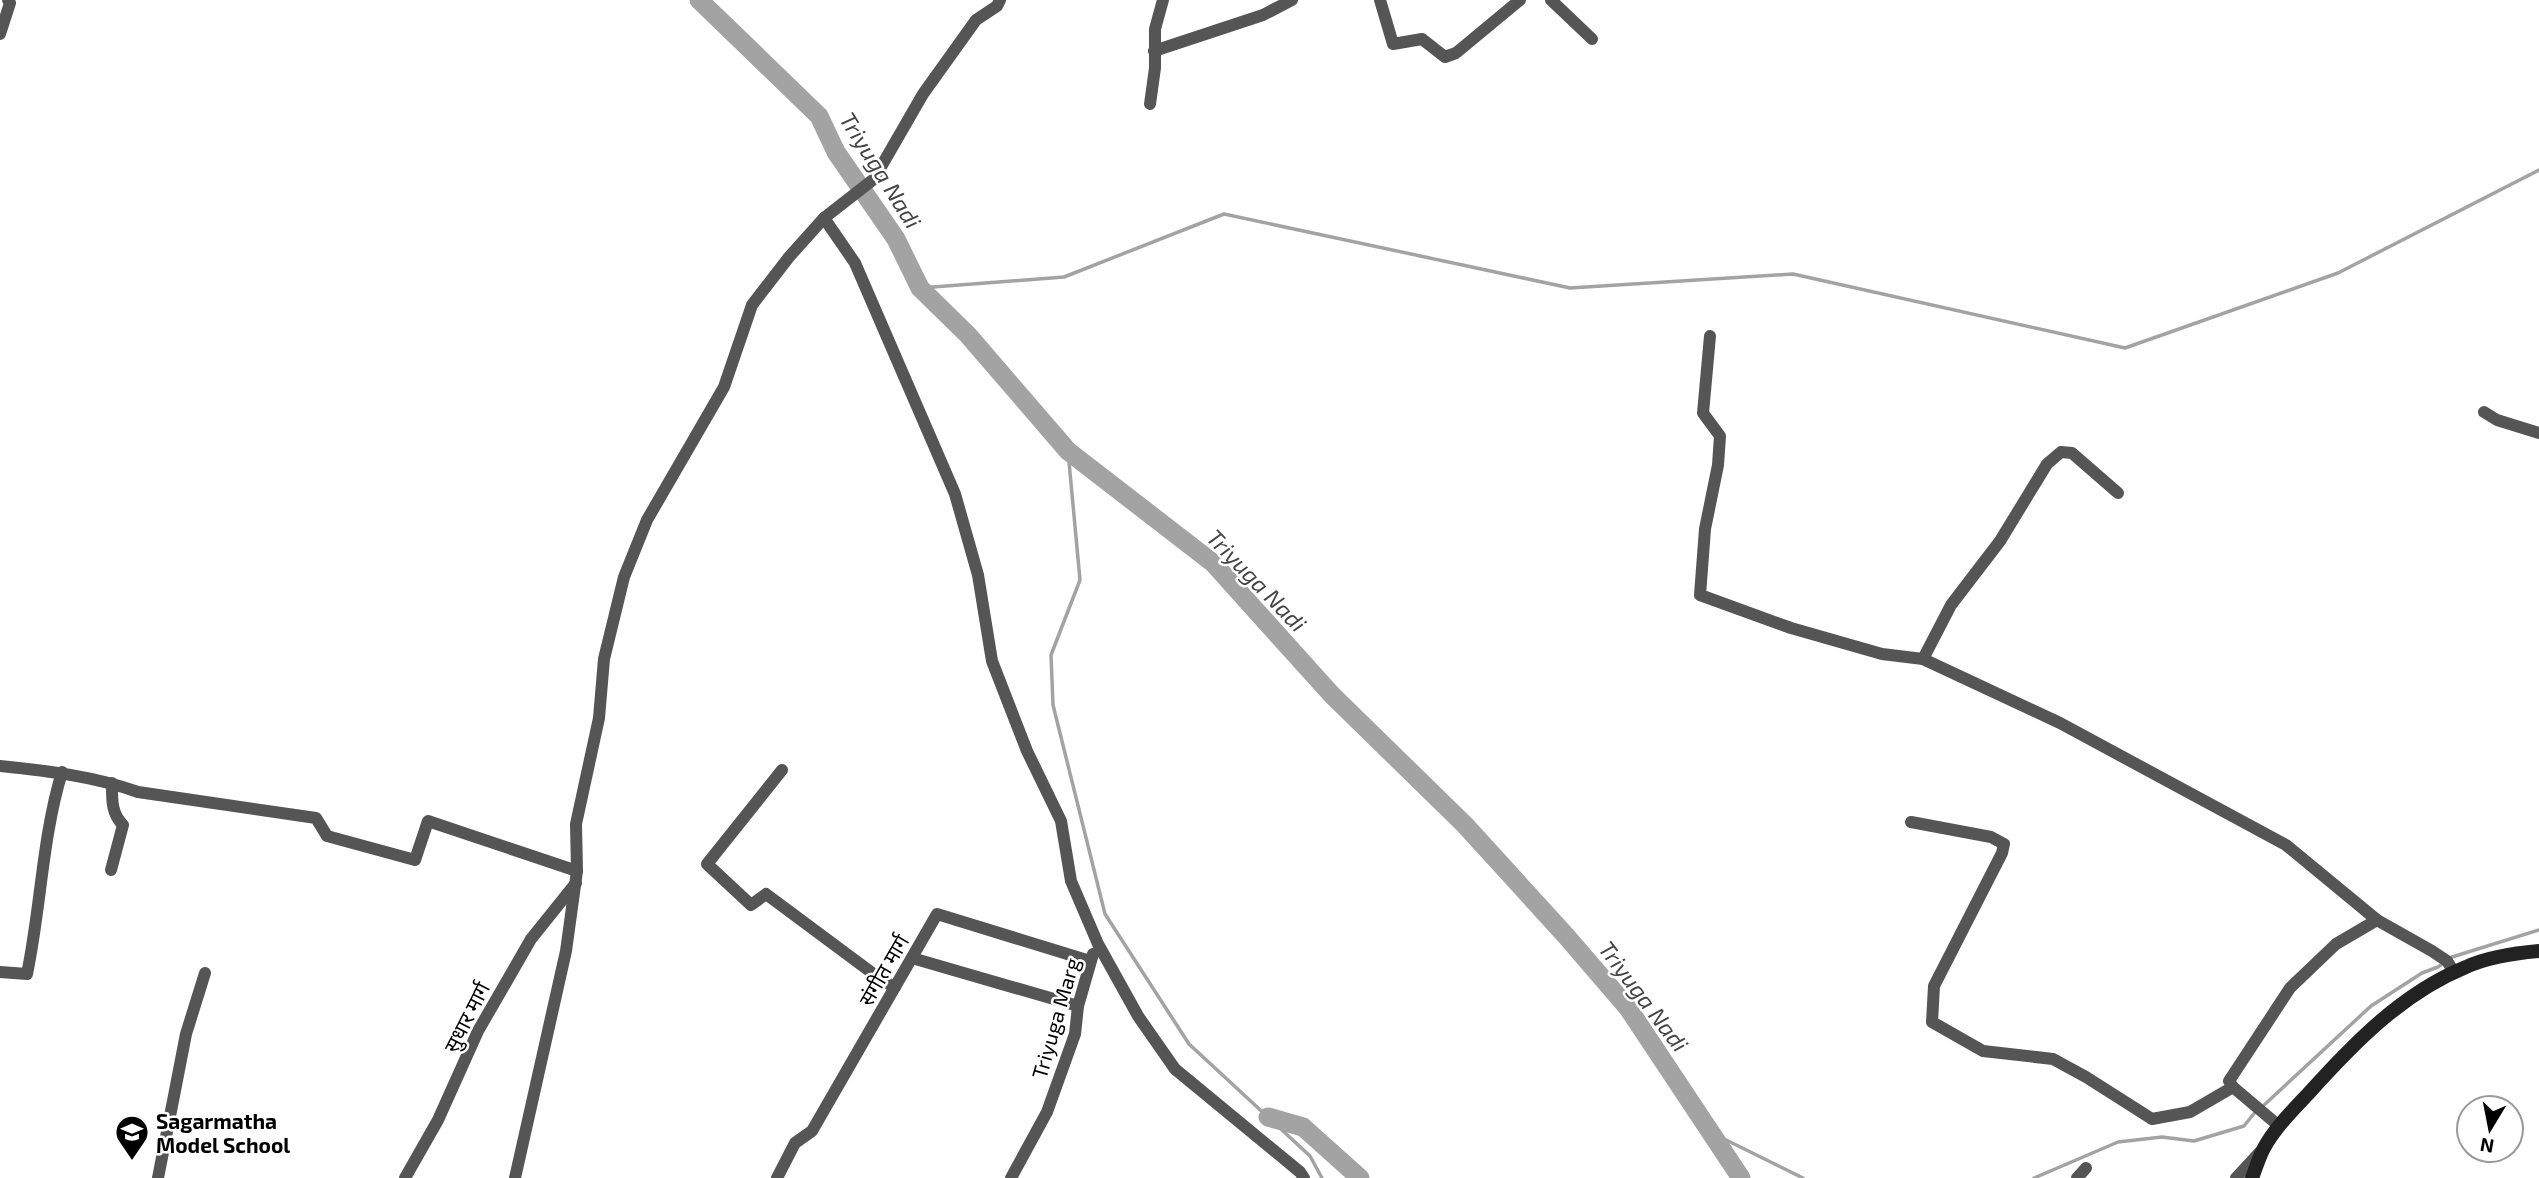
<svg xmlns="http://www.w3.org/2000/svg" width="2539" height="1178" viewBox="0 0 2539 1178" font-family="'Exo 2','Noto Sans Devanagari',sans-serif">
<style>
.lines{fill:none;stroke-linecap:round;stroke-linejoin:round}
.stream{stroke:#a3a3a3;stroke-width:3.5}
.river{stroke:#a3a3a3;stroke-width:19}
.minor{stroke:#555;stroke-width:12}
.secondary{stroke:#222;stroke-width:14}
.labels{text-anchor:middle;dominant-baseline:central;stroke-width:5;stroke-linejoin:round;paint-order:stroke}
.street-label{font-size:21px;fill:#000;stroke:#fff}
.poi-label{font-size:21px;font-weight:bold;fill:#000;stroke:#fff;text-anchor:start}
.water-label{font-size:23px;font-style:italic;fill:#444;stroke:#fff}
</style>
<rect width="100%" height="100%" fill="#fff"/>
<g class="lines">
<!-- stream -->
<g class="stream">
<path d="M 920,288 L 1064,277 L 1224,214 L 1570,288 L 1793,274 L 2125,348 L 2338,273 L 2539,170"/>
<path d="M 1068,451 L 1080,580 L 1051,655 L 1053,705 L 1105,914 L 1189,1044 L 1310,1156 L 1322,1178"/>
<path d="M 2263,1106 L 2371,1006 L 2422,973 L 2438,967 L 2452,957 L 2539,930"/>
<path d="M 1710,1132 L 1803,1178"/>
<path d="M 2034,1178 L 2118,1142 L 2162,1137 L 2194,1141 L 2244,1126 L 2256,1111"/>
</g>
<!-- river -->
<g class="river">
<path d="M 699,0 L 819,116 L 836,152 L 896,239 L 920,288 L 968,335 L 1068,451 L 1213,563 L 1332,695 L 1465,825 L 1567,937 L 1628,1008 L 1741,1178"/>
<path d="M 1268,1117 L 1303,1127 L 1360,1178"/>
</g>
<!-- minor -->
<g class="minor">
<path d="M 1380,0 L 1393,44 L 1422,39 L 1445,57 L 1456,53 L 1520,0"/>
<path d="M 1551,0 L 1592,39"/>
<path d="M 0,34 L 10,3 L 8,0"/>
<path d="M 1154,51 L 1263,15 L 1292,0"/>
<path d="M 1150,104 L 1155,68 L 1155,29 L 1163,0"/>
<path d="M 824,218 L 855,263 L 955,494 L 978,575 L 992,661 L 1027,751 L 1061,821 L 1071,881 L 1098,944 L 1138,1016 L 1175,1069 L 1300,1172 L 1304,1178"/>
<path d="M 1710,336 L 1703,413 L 1720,436 L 1718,465 L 1705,529 L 1700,595 L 1791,628 L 1882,654 L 1923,659 L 2060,723 L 2286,845 L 2377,920 L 2432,951 L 2447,961 L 2454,972"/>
<path d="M 2484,412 L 2497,420 L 2539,433"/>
<path d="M 1923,659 L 1951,605 L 2000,541 L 2047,464 L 2061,452 L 2072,453 L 2118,493"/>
<path d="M 0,766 C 48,771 93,776 138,792 L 316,818 L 327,836 L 415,860 L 428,821 L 577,871"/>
<path d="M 782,770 L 707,864 L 751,905 L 766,894 L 883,981 L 895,987"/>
<path d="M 1911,822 L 1991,837 L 2004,844 L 2002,853 L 1934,986 L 1932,1022 L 1983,1051 L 2053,1059 L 2086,1077 L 2152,1119 L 2190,1112 L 2233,1087 L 2279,1126"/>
<path d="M 111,870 L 123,825 C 111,813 112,799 112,783"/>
<path d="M 912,958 L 1078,1006"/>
<path d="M 0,972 L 27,974 C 41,907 42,838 62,772"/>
<path d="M 2233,1087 L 2229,1081 L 2290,988 L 2336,944 L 2377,920"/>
<path d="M 158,1178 L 186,1034 L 205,973"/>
<path d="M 405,1178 L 438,1120 L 478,1031 L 531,939 L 576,883"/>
<path d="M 515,1178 L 566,951 L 577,871 L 576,824 L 599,718 L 604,659 L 624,577 L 647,520 L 724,387 L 752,305 L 789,257 L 824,218 L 874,179 L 923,94 L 976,20 L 997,6 L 1000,0"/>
<path d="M 777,1178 L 795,1143 L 812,1131 L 937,914 L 1090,961"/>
<path d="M 1011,1178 L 1047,1112 L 1075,1034 L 1078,1006 L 1093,954"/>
<path d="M 2077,1178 L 2086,1168"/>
<path d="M 2236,1178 L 2260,1152"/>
</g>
<!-- secondary -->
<path class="secondary" d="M 2252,1178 C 2256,1168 2259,1157 2264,1148 C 2275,1128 2292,1111 2308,1094 C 2353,1044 2402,993 2466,967 C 2488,957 2515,953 2539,951"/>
</g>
<!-- icons -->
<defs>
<symbol id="school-pin" viewBox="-11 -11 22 30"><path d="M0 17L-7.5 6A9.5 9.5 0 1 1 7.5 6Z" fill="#000" stroke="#fff"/><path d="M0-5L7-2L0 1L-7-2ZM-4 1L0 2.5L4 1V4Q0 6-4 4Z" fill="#fff"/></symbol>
</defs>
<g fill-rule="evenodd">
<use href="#school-pin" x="113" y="1113" width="38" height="52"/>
</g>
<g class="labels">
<!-- street labels -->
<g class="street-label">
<text transform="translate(883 970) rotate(-60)">संगीत मार्ग</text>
<text transform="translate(466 1017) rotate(-63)">सुधार मार्ग</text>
<text transform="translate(1055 1018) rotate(-74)">Triyuga Marg</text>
</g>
<!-- poi labels -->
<g class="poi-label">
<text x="156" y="1120">Sagarmatha<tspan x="156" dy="24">Model School</tspan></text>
</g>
<!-- water labels -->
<g class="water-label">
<text transform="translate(881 170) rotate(58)">Triyuga Nadi</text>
<text transform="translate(1257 580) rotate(46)">Triyuga Nadi</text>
<text transform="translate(1644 996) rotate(53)">Triyuga Nadi</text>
</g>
</g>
<!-- north arrow -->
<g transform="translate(2490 1129) rotate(190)"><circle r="33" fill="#ffffff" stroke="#999999" stroke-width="2"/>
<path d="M0-5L12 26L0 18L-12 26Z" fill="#000000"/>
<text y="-10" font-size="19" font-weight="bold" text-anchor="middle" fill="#000000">N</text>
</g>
</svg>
